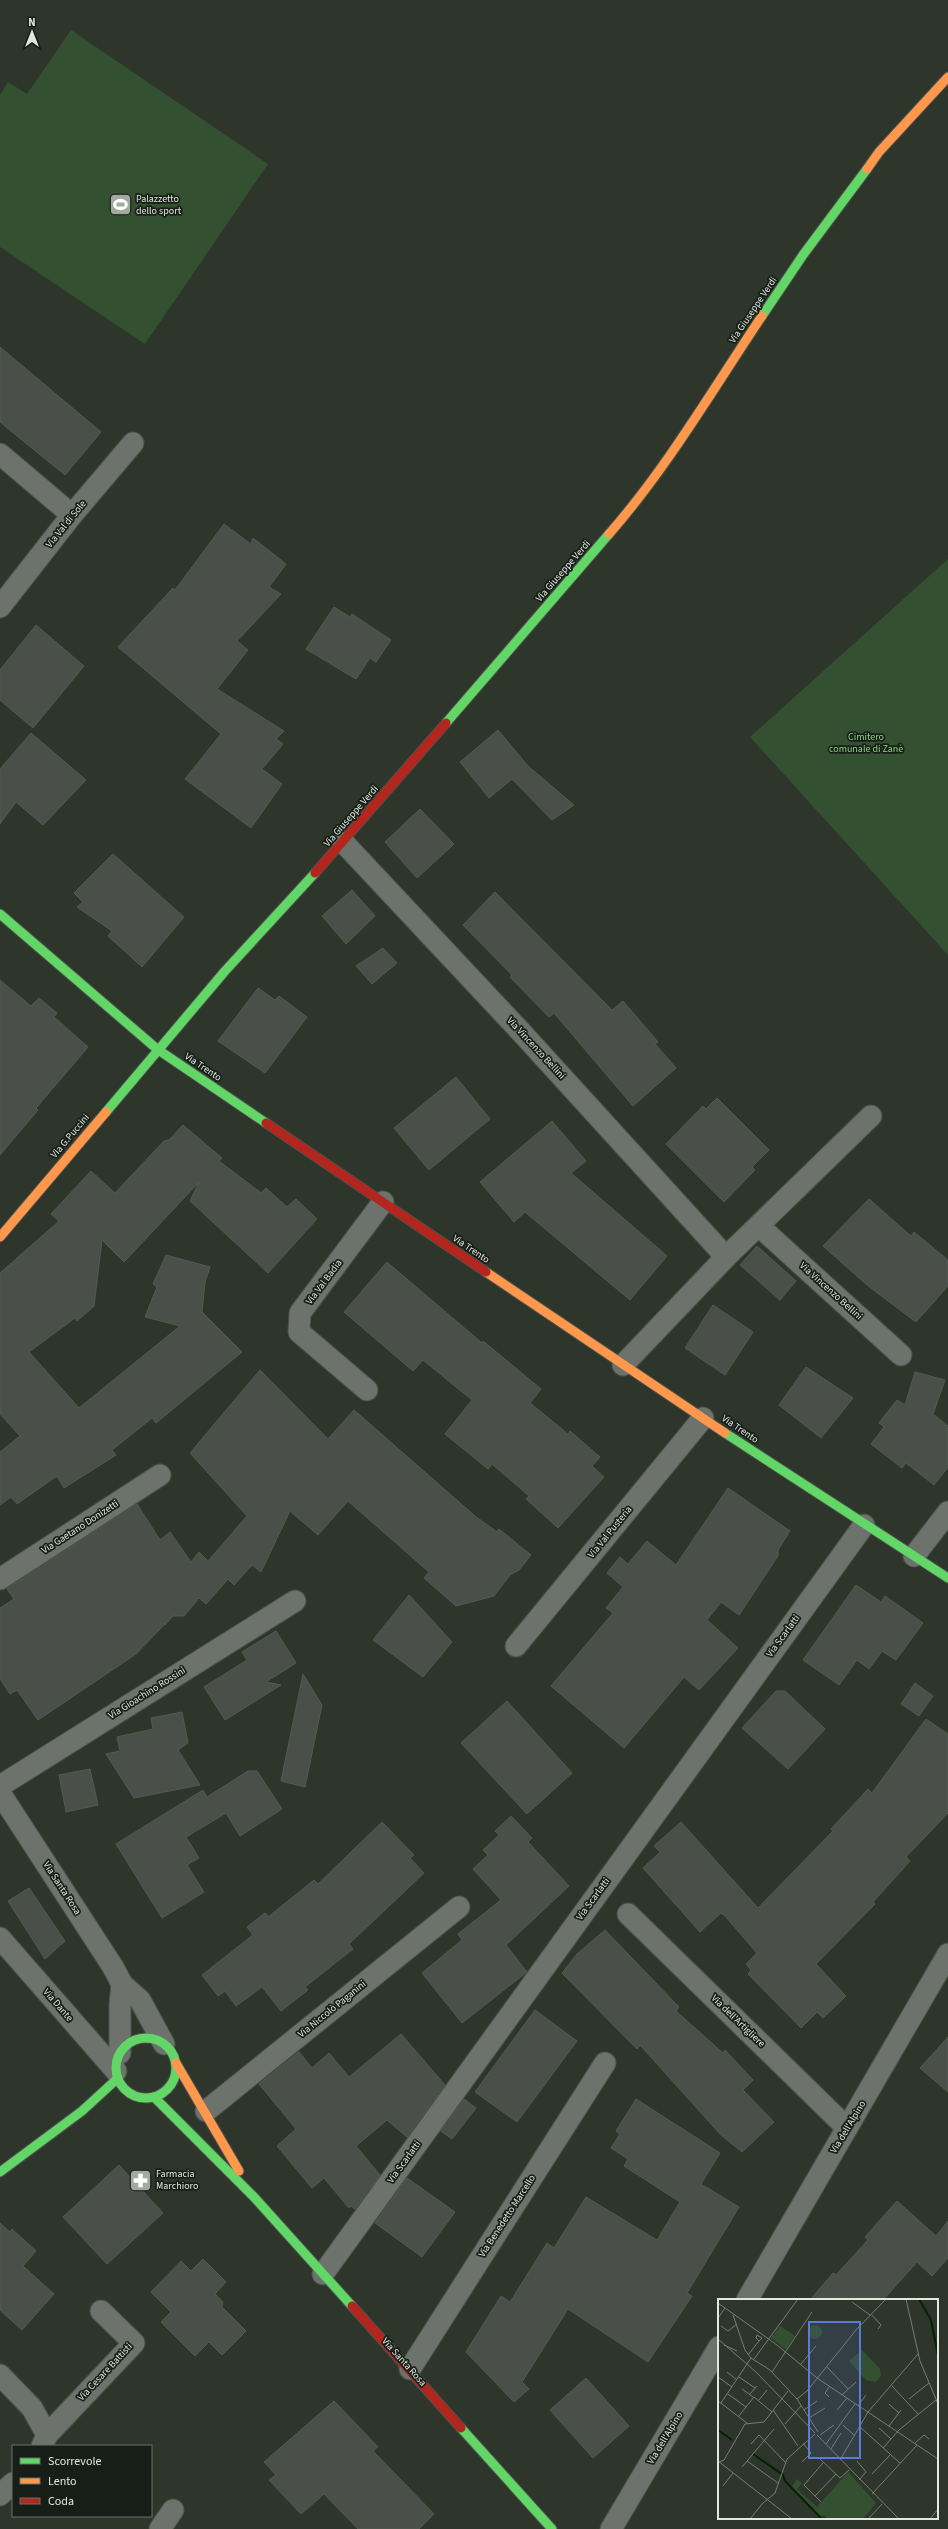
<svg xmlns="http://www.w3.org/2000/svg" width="948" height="2529" viewBox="0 0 948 2529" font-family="'Source Sans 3',sans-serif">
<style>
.green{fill:#335130}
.building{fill:#4a5049;stroke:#535a52}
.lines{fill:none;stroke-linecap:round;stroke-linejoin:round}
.street-casing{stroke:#4b524a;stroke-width:23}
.fast-casing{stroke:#4b524a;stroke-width:11}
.slow-casing{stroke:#4b524a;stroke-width:11}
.jam-casing{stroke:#4b524a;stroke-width:11}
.street{stroke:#6d726c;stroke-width:21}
.fast{stroke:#63d668;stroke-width:9}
.slow{stroke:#ff974d;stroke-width:9}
.jam{stroke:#b3261e;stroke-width:9}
.labels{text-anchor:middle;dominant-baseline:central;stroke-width:3.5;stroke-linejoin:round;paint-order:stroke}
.poi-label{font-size:10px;fill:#e0e9df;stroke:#171e17;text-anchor:start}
.street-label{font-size:10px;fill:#e0e9df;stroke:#171e17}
.park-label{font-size:10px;fill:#8fd28a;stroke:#171e17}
.inset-river{fill:none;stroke:#042104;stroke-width:2}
.inset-road{fill:none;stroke:#757e74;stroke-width:1}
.view{fill:#587cda;fill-opacity:0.15;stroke:#587cda;stroke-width:2}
.inset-edge{fill:none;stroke:#e0e9df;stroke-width:2}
</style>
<rect width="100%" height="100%" fill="#2e362c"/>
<!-- green -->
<g class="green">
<path d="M 71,30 L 268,164 L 145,344 L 0,247 L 0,95 L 8,82 L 27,94 Z"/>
<path d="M 948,559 L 948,955 L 750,737 Z"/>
</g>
<!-- building -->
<g class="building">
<path d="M 0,347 L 101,432 L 65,475 L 0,422 Z"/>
<path d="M 224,524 L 251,544 L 253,538 L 286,564 L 269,587 L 281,594 L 237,641 L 248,650 L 217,689 L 284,731 L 276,739 L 283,744 L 262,769 L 282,784 L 251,828 L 185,779 L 221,734 L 118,647 L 173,588 L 175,590 Z"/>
<path d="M 334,607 L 350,617 L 352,614 L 391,640 L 376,662 L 370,658 L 356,679 L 306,649 Z"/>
<path d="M 36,625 L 84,666 L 33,728 L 0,700 L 0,670 Z"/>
<path d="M 498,730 L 528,766 L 574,805 L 552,820 L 512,779 L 489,798 L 460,762 Z"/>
<path d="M 31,733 L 86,780 L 43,825 L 16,802 L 0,824 L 0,769 Z"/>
<path d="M 420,809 L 454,844 L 417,878 L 385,842 Z"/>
<path d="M 113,854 L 184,917 L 142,967 L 108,936 L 112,931 L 77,907 L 83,902 L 74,893 Z"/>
<path d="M 352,890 L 375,916 L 346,944 L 322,916 Z"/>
<path d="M 495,892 L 612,1010 L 623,1001 L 658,1042 L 655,1044 L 676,1068 L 633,1106 L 554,1013 L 549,1017 L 510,977 L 512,975 L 463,925 Z"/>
<path d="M 383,948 L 397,963 L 372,984 L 356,966 Z"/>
<path d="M 0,980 L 31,1006 L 39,998 L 57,1013 L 54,1017 L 88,1047 L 36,1108 L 38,1110 L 0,1155 Z"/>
<path d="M 258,988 L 275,1000 L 279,996 L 307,1017 L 265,1073 L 218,1041 Z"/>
<path d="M 456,1077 L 490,1119 L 429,1170 L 394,1128 Z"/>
<path d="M 717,1098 L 769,1150 L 752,1167 L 755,1170 L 724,1202 L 666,1144 L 703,1106 L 706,1109 Z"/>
<path d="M 552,1121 L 586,1161 L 571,1173 L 667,1256 L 630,1300 L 525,1212 L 514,1222 L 480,1182 Z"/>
<path d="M 183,1125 L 222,1158 L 219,1161 L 261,1193 L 266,1188 L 287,1207 L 296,1199 L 317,1219 L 268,1273 L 190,1201 L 199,1182 L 124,1262 L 102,1240 L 94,1306 L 77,1321 L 75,1318 L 29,1352 L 79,1408 L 180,1326 L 145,1317 L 157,1287 L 153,1284 L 166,1255 L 210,1267 L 205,1282 L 202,1312 L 242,1352 L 156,1423 L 152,1418 L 112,1450 L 116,1455 L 64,1488 L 57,1476 L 17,1504 L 11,1497 L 0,1505 L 0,1452 L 20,1436 L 0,1414 L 0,1273 L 59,1221 L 51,1214 L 91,1171 L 115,1193 L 164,1141 L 169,1140 Z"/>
<path d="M 869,1199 L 911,1236 L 914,1232 L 948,1260 L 948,1286 L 916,1322 L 867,1285 L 823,1246 Z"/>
<path d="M 757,1246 L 796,1281 L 780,1300 L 740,1265 Z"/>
<path d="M 387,1262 L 482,1343 L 483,1341 L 541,1389 L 530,1403 L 568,1434 L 570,1431 L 600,1457 L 592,1466 L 604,1477 L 558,1528 L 526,1499 L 529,1496 L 492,1464 L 488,1469 L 445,1434 L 472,1400 L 423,1360 L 413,1371 L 344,1312 Z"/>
<path d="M 713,1305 L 753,1332 L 725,1375 L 685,1348 Z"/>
<path d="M 806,1367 L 853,1398 L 821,1438 L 779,1405 Z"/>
<path d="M 260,1370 L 328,1439 L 354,1410 L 475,1516 L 497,1532 L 499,1529 L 531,1555 L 519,1570 L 510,1575 L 494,1596 L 456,1606 L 424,1578 L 429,1572 L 348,1501 L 318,1535 L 290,1511 L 261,1572 L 252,1565 L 234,1585 L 228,1579 L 206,1604 L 199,1598 L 184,1616 L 173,1616 L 165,1625 L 164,1623 L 164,1625 L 136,1654 L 38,1720 L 17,1690 L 10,1694 L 0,1679 L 0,1608 L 14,1599 L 7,1589 L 137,1504 L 160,1540 L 170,1532 L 191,1562 L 199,1552 L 208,1561 L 247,1516 L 190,1453 Z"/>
<path d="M 915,1372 L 945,1380 L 933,1414 L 948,1426 L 948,1467 L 934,1485 L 906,1463 L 902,1468 L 871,1444 L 884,1427 L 879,1423 L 897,1400 L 905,1405 Z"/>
<path d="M 728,1488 L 790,1531 L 778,1550 L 778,1556 L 739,1615 L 721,1602 L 707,1620 L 738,1648 L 699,1690 L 684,1677 L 624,1748 L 551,1686 L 613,1613 L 606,1608 L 623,1587 L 607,1573 L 620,1557 L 628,1564 L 647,1541 L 676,1565 Z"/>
<path d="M 856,1585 L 881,1602 L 885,1596 L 923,1623 L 896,1660 L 882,1651 L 869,1669 L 857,1660 L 839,1685 L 803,1660 Z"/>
<path d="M 409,1595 L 452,1642 L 423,1677 L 373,1640 Z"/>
<path d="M 276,1631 L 296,1663 L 266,1682 L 281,1685 L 225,1720 L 204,1687 L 247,1660 L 242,1652 Z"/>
<path d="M 303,1674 L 322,1705 L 305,1787 L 281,1781 Z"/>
<path d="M 915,1683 L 933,1696 L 919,1716 L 901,1704 Z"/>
<path d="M 776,1691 L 785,1691 L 825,1729 L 788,1769 L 742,1728 Z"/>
<path d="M 507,1701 L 572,1773 L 527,1814 L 461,1743 Z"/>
<path d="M 182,1712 L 188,1743 L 178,1750 L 200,1785 L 134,1798 L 106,1754 L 120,1751 L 117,1737 L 153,1729 L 151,1718 Z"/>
<path d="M 926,1719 L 948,1734 L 948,1813 L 906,1857 L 910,1861 L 873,1902 L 875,1904 L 816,1964 L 846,1996 L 823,2018 L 817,2012 L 801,2028 L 748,1974 L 751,1970 L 746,1964 L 757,1953 L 725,1916 L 721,1913 L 700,1932 L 643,1868 L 660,1852 L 654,1846 L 681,1822 L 758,1908 L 833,1831 L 831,1829 L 868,1789 L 872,1793 Z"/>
<path d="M 90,1769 L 98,1805 L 66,1812 L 59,1775 Z"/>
<path d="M 248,1771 L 257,1771 L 282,1809 L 240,1836 L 226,1813 L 186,1837 L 199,1858 L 187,1865 L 204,1892 L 162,1918 L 116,1844 L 203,1790 L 207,1797 Z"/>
<path d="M 511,1816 L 532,1838 L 528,1842 L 569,1886 L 506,1945 L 527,1972 L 462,2023 L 422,1973 L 462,1940 L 458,1934 L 501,1900 L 473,1869 L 488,1855 L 483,1850 L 499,1835 L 495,1831 Z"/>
<path d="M 382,1822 L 414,1855 L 410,1858 L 424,1873 L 349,1944 L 353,1949 L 305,1987 L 308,1990 L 281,2011 L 262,1987 L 236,2006 L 225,1991 L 218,1996 L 202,1975 L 253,1935 L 247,1927 L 265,1913 L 268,1917 L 314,1880 L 318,1884 Z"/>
<path d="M 29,1888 L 65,1941 L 45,1959 L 8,1901 Z"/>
<path d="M 605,1930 L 679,2007 L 676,2011 L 723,2053 L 725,2050 L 753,2080 L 743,2090 L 774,2122 L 742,2152 L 721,2135 L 640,2045 L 637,2049 L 562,1973 L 577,1954 Z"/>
<path d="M 535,2010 L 577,2041 L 517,2122 L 475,2092 Z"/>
<path d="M 401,2034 L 445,2085 L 407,2137 L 387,2120 L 356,2146 L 380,2175 L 355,2209 L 351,2206 L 349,2208 L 324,2178 L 312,2188 L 277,2146 L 296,2129 L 259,2084 L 299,2052 L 312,2068 L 329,2053 L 349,2077 Z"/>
<path d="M 948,2037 L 948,2092 L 920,2068 Z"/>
<path d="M 464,2099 L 476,2108 L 452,2139 L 441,2131 Z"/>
<path d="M 636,2099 L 720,2153 L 701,2184 L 739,2207 L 687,2293 L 692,2296 L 648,2362 L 568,2309 L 522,2382 L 529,2389 L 514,2402 L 466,2352 L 501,2296 L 510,2302 L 547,2243 L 554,2248 L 586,2197 L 657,2240 L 680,2202 L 624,2166 L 628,2159 L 611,2148 L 620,2134 L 616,2131 Z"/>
<path d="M 119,2165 L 163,2213 L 107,2264 L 63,2217 Z"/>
<path d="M 407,2178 L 455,2212 L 422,2257 L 375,2223 Z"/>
<path d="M 897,2201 L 936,2236 L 948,2221 L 948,2258 L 932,2276 L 917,2262 L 883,2300 L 810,2300 L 833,2273 L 836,2275 L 868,2240 L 865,2237 Z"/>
<path d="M 0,2223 L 10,2232 L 12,2229 L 36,2251 L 23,2266 L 54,2294 L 22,2330 L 0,2310 Z"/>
<path d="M 203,2259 L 226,2282 L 215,2294 L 223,2302 L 222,2307 L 246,2331 L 222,2355 L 209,2342 L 195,2356 L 161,2322 L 171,2312 L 151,2292 L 181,2261 L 191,2271 Z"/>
<path d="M 586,2378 L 629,2426 L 593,2458 L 550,2410 Z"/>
<path d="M 334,2401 L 378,2447 L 373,2451 L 434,2514 L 419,2529 L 358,2529 L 324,2494 L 301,2514 L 269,2480 L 276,2475 L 264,2462 Z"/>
</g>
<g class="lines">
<defs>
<g id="street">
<path d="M 0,454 L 72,515"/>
<path d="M 0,607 L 72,515 L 133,443"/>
<path d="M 343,842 L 522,1033 L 726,1257"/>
<path d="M 760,1227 L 901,1355"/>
<path d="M 623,1365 L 726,1257 L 871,1116"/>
<path d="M 367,1390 L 299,1332 L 300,1313 L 383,1202"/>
<path d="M 914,1556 L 948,1512"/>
<path d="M 0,1579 L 160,1475"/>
<path d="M 516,1646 L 703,1418"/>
<path d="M 0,1786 L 295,1601"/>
<path d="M 0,1793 L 113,1967 L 122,1984 L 140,2000 L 164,2044"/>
<path d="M 628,1914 L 847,2128"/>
<path d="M 0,1938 L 116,2071"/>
<path d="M 120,2053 L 120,2004 L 122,1984"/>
<path d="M 206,2111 L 459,1907"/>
<path d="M 323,2274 L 864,1525"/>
<path d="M 747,2300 L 948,1954"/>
<path d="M 410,2369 L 605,2063"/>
<path d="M 0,2375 L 32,2408 L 47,2435 L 42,2446"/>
<path d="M 47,2435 L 134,2343 L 101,2311"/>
<path d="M 0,2495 L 13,2483"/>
<path d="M 160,2529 L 173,2510"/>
<path d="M 611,2529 L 719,2347"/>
</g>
<g id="fast">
<path d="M 762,316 L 803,255 L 867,169"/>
<path d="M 446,723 L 609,534"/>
<path d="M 0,914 L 157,1049 L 266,1123"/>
<path d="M 106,1112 L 225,971 L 315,873"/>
<path d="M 725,1433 L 948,1578"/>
<circle cx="146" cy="2068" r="30"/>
<path d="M 154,2097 L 254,2197 L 352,2306"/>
<path d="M 0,2172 L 82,2111 L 118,2078"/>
<path d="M 461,2428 L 552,2529"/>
</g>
<g id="slow">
<path d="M 867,169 L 879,152 L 948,77"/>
<path d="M 609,534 C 667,468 713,389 762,316"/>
<path d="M 0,1237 L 106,1112"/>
<path d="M 486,1272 L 725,1433"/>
<path d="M 176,2063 L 239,2171"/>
</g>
<g id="jam">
<path d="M 315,873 L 446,723"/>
<path d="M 266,1123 L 486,1272"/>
<path d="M 352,2306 L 461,2428"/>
</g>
</defs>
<!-- street casing -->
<use href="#street" class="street-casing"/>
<!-- fast casing -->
<use href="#fast" class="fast-casing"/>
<!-- slow casing -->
<use href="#slow" class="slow-casing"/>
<!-- jam casing -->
<use href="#jam" class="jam-casing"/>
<!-- street -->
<use href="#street" class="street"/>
<!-- fast -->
<use href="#fast" class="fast"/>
<!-- slow -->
<use href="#slow" class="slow"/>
<!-- jam -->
<use href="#jam" class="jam"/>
</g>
<!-- icons -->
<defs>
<symbol id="stadium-square" viewBox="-11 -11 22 22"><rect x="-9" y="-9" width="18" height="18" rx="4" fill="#a2aaa0" stroke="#171e17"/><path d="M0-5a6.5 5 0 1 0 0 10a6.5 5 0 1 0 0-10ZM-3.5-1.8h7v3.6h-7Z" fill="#fff"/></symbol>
<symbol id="pharmacy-square" viewBox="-11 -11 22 22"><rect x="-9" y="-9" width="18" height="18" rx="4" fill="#a2aaa0" stroke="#171e17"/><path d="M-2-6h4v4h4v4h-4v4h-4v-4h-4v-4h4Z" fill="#fff"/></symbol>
</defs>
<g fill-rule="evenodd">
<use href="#stadium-square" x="108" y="192" width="25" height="25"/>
<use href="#pharmacy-square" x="128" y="2168" width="25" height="25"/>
</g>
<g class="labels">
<!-- poi labels -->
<g class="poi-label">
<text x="136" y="199">Palazzetto<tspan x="136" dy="12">dello sport</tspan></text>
<text x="156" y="2174">Farmacia<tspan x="156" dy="12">Marchioro</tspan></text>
</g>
<!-- street labels -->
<g class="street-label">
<text transform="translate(753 310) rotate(-56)">Via Giuseppe Verdi</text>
<text transform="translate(66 524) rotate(-51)">Via Val di Sole</text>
<text transform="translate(563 571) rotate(-49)">Via Giuseppe Verdi</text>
<text transform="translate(351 816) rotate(-49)">Via Giuseppe Verdi</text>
<text transform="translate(536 1048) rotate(47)">Via Vincenzo Bellini</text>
<text transform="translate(203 1067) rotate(34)">Via Trento</text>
<text transform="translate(70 1136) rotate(-50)">Via G.Puccini</text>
<text transform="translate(471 1249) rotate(34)">Via Trento</text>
<text transform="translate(324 1282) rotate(-53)">Via Val Badia</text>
<text transform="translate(831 1291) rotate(42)">Via Vincenzo Bellini</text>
<text transform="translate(740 1429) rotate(34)">Via Trento</text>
<text transform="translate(80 1527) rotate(-33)">Via Gaetano Donizetti</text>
<text transform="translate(610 1532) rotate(-51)">Via Val Pusteria</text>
<text transform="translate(783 1636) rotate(-54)">Via Scarlatti</text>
<text transform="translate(147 1693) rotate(-32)">Via Gioachino Rossini</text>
<text transform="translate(62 1888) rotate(57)">Via Santa Rosa</text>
<text transform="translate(593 1899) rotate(-54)">Via Scarlatti</text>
<text transform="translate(58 2005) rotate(49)">Via Dante</text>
<text transform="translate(332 2009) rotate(-39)">Via Niccolò Paganini</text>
<text transform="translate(738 2021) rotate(44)">Via dell'Artigliere</text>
<text transform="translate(848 2127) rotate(-59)">Via dell'Alpino</text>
<text transform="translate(404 2162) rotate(-54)">Via Scarlatti</text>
<text transform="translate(507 2216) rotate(-57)">Via Benedetto Marcello</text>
<text transform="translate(404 2362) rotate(48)">Via Santa Rosa</text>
<text transform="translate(105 2372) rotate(-47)">Via Cesare Battisti</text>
<text transform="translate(665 2438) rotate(-59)">Via dell'Alpino</text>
</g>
<!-- park labels -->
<g class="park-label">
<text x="866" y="737">Cimitero<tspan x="866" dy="12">comunale di Zanè</tspan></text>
</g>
</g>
<!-- overview -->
<g transform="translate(718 2299)">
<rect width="220" height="220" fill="#2e362c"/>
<path d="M90 33a7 7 0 1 1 14 0a7 7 0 1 1-14 0ZM 62,27 L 77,37 L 68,50 L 53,39 ZM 144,51 L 162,70 L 163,77 L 158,83 L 148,81 L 131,62 ZM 130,173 L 158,204 L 145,220 L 110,220 L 106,216 L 103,218 L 74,188 L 79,180 L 84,184 L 79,190 L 99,208 Z" fill="#335130"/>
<path class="inset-river" d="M 201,0 L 213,21 L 220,56M 0,131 L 14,141M 35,155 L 65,176 L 67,182 L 104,220"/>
<path class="inset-road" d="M 188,0 L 202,62 L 220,105M 134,3 L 152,16M 0,4 L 59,46 L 99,79 L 220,160M 153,15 L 163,26 L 160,30M 15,16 L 27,51 L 33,59 L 52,71 L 79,100 L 100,133M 0,19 L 7,9M 3,27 L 10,32 L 19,25M 0,40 L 38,73 L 97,134M 6,46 L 19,52M 30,56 L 41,42 L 44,39 L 39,36 L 38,39 L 41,42M 36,60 L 80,0M 83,65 L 98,47M 109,68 L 130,90M 9,73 L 19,81M 54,73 L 94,13M 0,78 L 14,88M 21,78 L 37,89M 174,87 L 200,115M 24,90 L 35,98M 10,95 L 28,108M 31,96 L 39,87M 124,96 L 138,83M 111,98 L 107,94 L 111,88M 79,100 L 89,92 L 138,31 L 168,0M 191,100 L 211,84M 41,101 L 49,91M 0,102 L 29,124M 3,104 L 33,59M 171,105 L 181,114M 140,107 L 148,96M 55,111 L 80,147M 86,111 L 99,102M 119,111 L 129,99M 20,118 L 36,98 L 54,113M 91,119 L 107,109M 67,125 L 83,107M 125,126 L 137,137M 171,127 L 183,111M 142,128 L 182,164M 161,129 L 173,140M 99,136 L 181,220M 102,136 L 116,126M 197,144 L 206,136 L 211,140M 33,145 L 41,136 L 67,163M 108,145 L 137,105M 165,149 L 181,131 L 218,101M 113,150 L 123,134M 100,158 L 122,179 L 131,171M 122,161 L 150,113 L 200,55M 0,162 L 74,220M 29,162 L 60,184M 139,162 L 148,173 L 141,181M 1,163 L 6,161 L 27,125 L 46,123 L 70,92M 84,163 L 93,154 L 85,144M 24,168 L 56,130M 154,175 L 172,156M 5,187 L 15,174M 154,195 L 199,146M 97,197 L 118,175M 103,203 L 86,186 L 105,164M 32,220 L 44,205 L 57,194 L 69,160 L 97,135M 150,220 L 164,205M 212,220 L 220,210"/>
<path class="view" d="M 91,23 L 142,23 L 142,159 L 91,159 Z"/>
<rect width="220" height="220" class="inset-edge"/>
</g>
<!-- legend -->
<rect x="12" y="2445" width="140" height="72" fill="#171e17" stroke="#676f67"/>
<rect x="20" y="2458" width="20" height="6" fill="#63d668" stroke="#676f67"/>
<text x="48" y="2465" font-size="12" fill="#e0e9df">Scorrevole</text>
<rect x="20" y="2478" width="20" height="6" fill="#ff974d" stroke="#676f67"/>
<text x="48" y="2485" font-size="12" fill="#e0e9df">Lento</text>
<rect x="20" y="2498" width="20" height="6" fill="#b3261e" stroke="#676f67"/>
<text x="48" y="2505" font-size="12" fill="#e0e9df">Coda</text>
<!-- north arrow -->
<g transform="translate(32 32)" stroke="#171e17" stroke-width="3" paint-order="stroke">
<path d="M0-3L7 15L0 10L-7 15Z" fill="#e0e9df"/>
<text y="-6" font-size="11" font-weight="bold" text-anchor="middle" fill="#e0e9df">N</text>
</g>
</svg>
